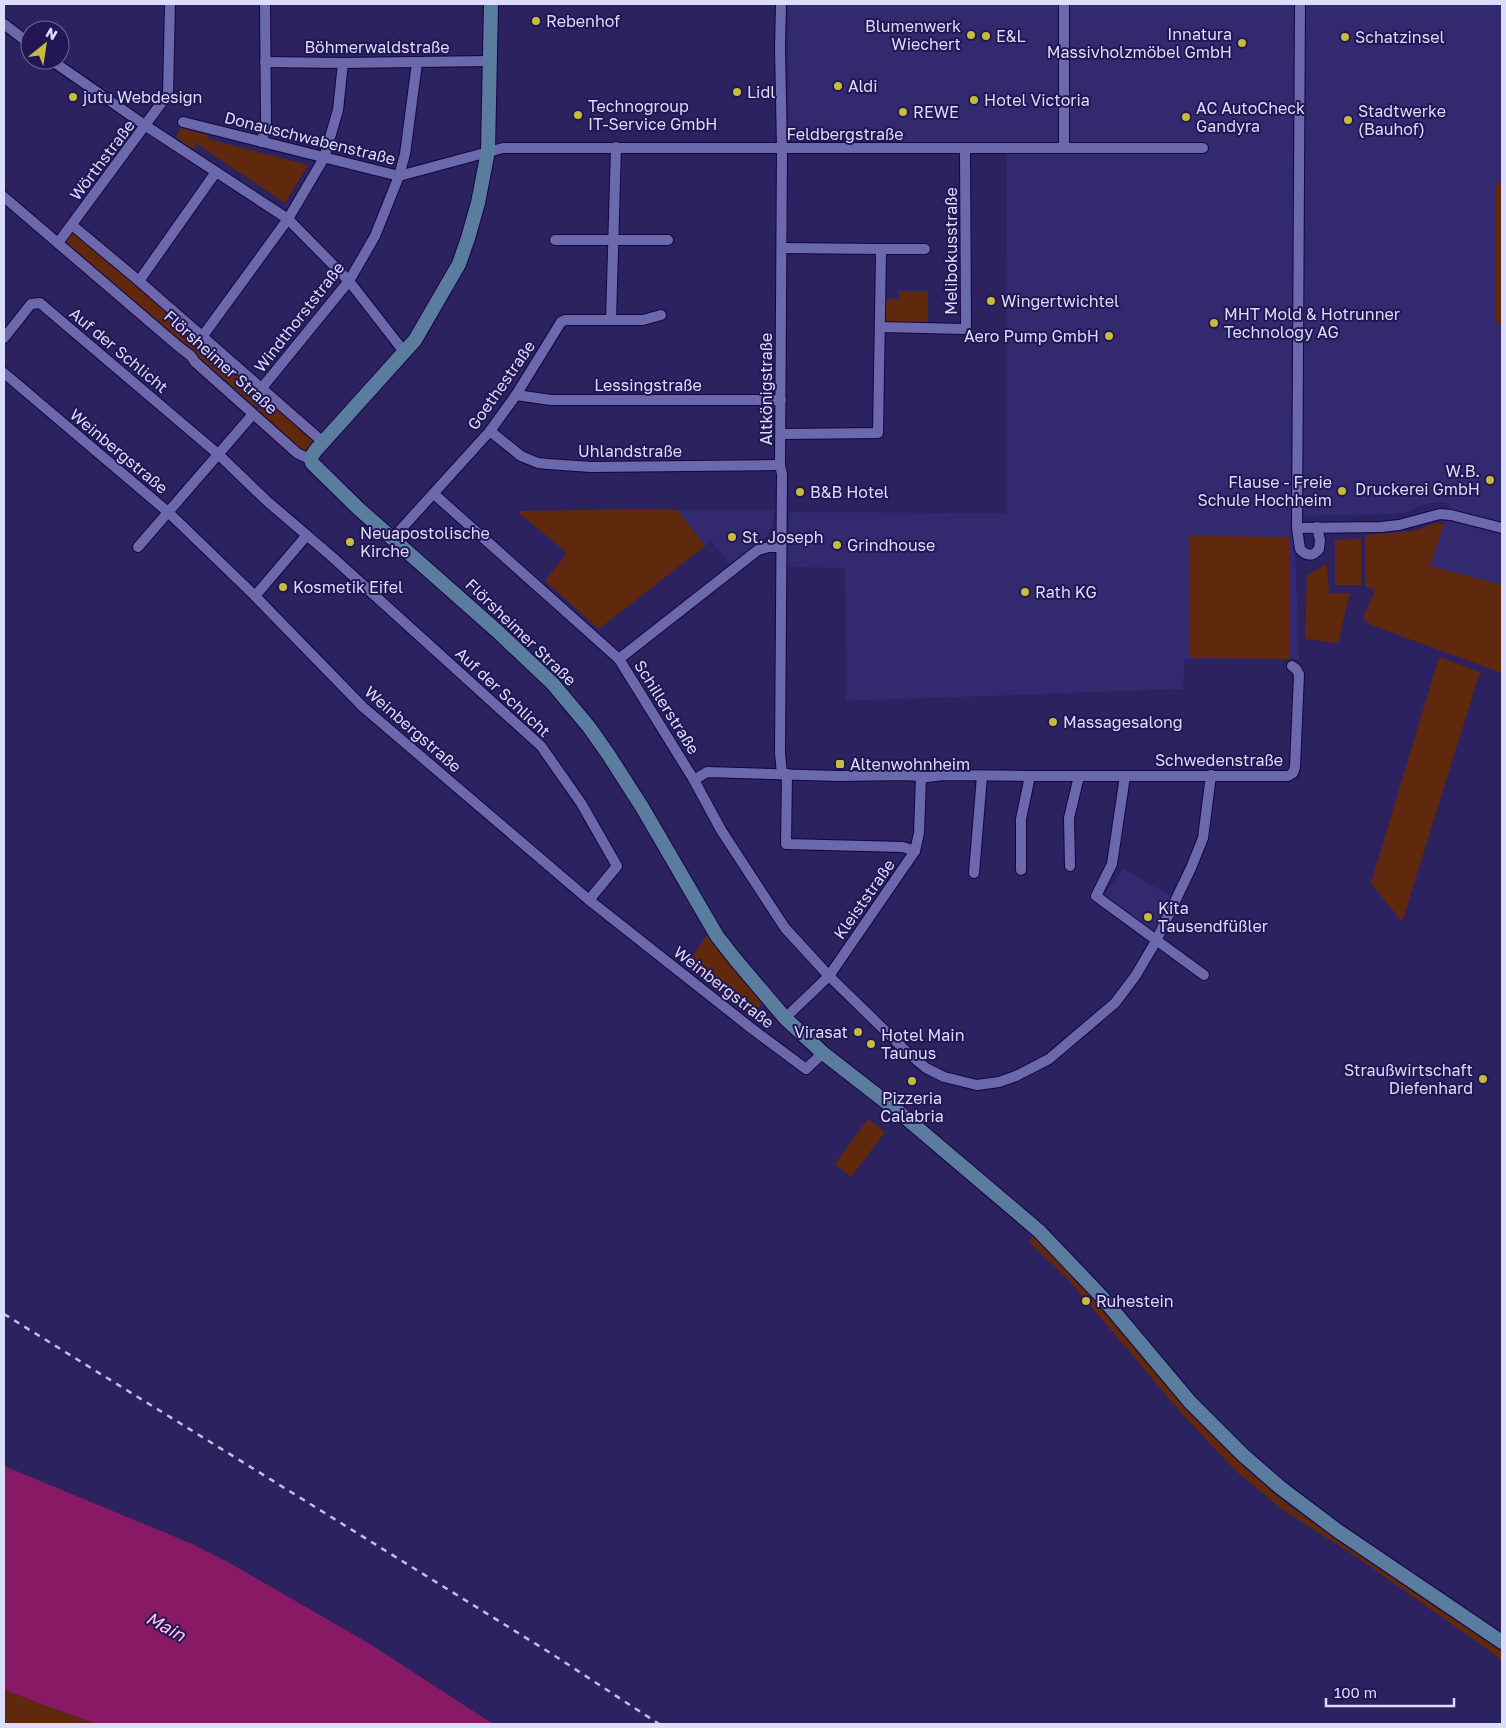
<svg xmlns="http://www.w3.org/2000/svg" width="1506" height="1728" viewBox="0 0 1506 1728" font-family="'Golos Text',sans-serif">
<style>
.built{fill:#32296e}
.green{fill:#60290e}
.water{fill:#881965}
.lines{fill:none;stroke-linecap:round;stroke-linejoin:round}
.street-casing{stroke:#150542;stroke-width:12}
.secondary-casing{stroke:#150542;stroke-width:16}
.street{stroke:#6b68ac;stroke-width:10}
.secondary{stroke:#5a7d9f;stroke-width:14}
.rail{stroke:#c1c0e3;stroke-width:2.5;stroke-dasharray:6 6;stroke-linecap:butt}
.poi-dot{fill:#c6bc3c;stroke:#221754;stroke-width:2}
.labels{text-anchor:middle;dominant-baseline:central;stroke-width:4;stroke-linejoin:round;paint-order:stroke}
.poi-label{font-size:16px;fill:#dcdcfb;stroke:#221754;text-anchor:start}
.street-label{font-size:16px;fill:#dcdcfb;stroke:#221754}
.water-label{font-size:18px;font-style:italic;fill:#fec4e4;stroke:#221754}
</style>
<rect width="100%" height="100%" fill="#2b225f"/>
<!-- built -->
<g class="built">
<path d="M 788,4 L 1502,4 L 1502,585 L 1429,566 L 1444,524 L 1450,503 L 1435,502 L 1419,506 L 1408,512 L 1392,514 L 1294,516 L 1299,659 L 1185,659 L 1183,689 L 846,701 L 845,568 L 786,567 L 789,512 L 1006,513 L 1007,143 L 795,141 L 791,140 L 788,134 Z"/>
<path d="M 677,510 L 775,510 L 772,526 L 765,539 L 732,567 L 711,541 L 705,546 Z"/>
<path d="M 1123,869 L 1171,896 L 1172,900 L 1155,934 L 1103,896 Z"/>
</g>
<!-- green -->
<g class="green">
<path d="M 181,128 L 208,135 L 208,139 L 308,165 L 285,203 L 197,144 L 193,149 L 176,137 Z"/>
<path d="M 1495,183 L 1502,184 L 1502,324 L 1495,324 Z"/>
<path d="M 72,233 L 78,234 L 314,440 L 305,454 L 257,410 L 259,408 L 257,406 L 255,407 L 207,364 L 67,244 L 66,241 Z"/>
<path d="M 899,291 L 928,291 L 928,322 L 885,322 L 885,299 L 899,299 Z"/>
<path d="M 649,509 L 677,510 L 705,546 L 599,629 L 545,581 L 567,553 L 517,511 Z"/>
<path d="M 1435,523 L 1444,524 L 1430,566 L 1502,585 L 1502,673 L 1371,625 L 1363,618 L 1375,591 L 1365,585 L 1365,535 L 1414,531 Z"/>
<path d="M 1190,536 L 1289,537 L 1289,659 L 1190,658 Z"/>
<path d="M 1361,539 L 1361,585 L 1335,585 L 1335,540 Z"/>
<path d="M 1327,564 L 1329,593 L 1350,593 L 1338,643 L 1305,639 L 1307,575 Z"/>
<path d="M 1439,657 L 1480,672 L 1402,922 L 1371,883 Z"/>
<path d="M 708,933 L 762,1003 L 749,1016 L 686,966 Z"/>
<path d="M 868,1119 L 885,1132 L 851,1177 L 835,1164 Z"/>
<path d="M 1032,1235 L 1072,1273 L 1190,1412 L 1245,1468 L 1288,1505 L 1496,1646 L 1502,1651 L 1502,1661 L 1490,1651 L 1358,1558 L 1282,1509 L 1237,1472 L 1183,1415 L 1067,1278 L 1030,1243 Z"/>
<path d="M 4,1690 L 96,1724 L 4,1724 Z"/>
</g>
<!-- water -->
<path class="water" d="M 4,1466 L 190,1543 L 228,1562 L 370,1644 L 493,1724 L 96,1724 L 4,1690 Z"/>
<g class="lines">
<defs>
<g id="street">
<path d="M 781,4 L 780,48 L 782,149 L 780,465 L 782,474 L 780,753 L 782,774"/>
<path d="M 1300,4 L 1297,528 L 1300,549 C 1306,556 1313,557 1319,549 L 1320,540 L 1317,527"/>
<path d="M 4,24 L 30,44"/>
<path d="M 51,60 L 146,126 L 288,219 L 349,281 L 405,353"/>
<path d="M 265,62 L 343,63 L 489,61"/>
<path d="M 183,122 L 399,176 L 503,148 L 1203,148"/>
<path d="M 262,142 L 266,122 L 265,4"/>
<path d="M 1064,148 L 1064,4"/>
<path d="M 4,197 L 178,346 L 191,356 L 195,362 L 297,453 L 311,460"/>
<path d="M 72,225 L 139,281 L 323,442"/>
<path d="M 555,240 L 668,240"/>
<path d="M 58,243 L 168,94 L 170,4"/>
<path d="M 881,249 L 925,249"/>
<path d="M 139,281 L 216,172"/>
<path d="M 611,320 L 616,147"/>
<path d="M 880,327 L 964,329 L 966,326 L 965,149"/>
<path d="M 202,337 L 288,219 L 324,158 L 338,110 L 343,63"/>
<path d="M 4,338 L 31,304 L 40,303 L 218,454 L 268,502 L 330,555 L 541,746 L 581,803 L 617,866 L 589,900"/>
<path d="M 4,373 L 168,512 L 255,596 L 363,707 L 589,900 L 751,1028 L 806,1069 L 823,1053"/>
<path d="M 261,389 L 349,281 L 375,236 L 399,176 L 405,154 L 417,63"/>
<path d="M 516,395 L 551,400 L 781,400"/>
<path d="M 490,431 L 521,456 L 538,463 L 548,464 L 591,467 L 780,465"/>
<path d="M 781,434 L 878,433 L 881,254 L 881,249 L 782,248"/>
<path d="M 434,494 L 619,659 L 694,780 L 721,830 L 785,928 L 829,976 L 907,1052 L 926,1068 L 944,1077 L 977,1085 L 999,1082 L 1016,1076 L 1049,1059 L 1115,1003 L 1136,975 L 1156,941 L 1191,868 L 1203,838 L 1211,775"/>
<path d="M 1297,528 L 1381,527 L 1399,525 L 1440,514 L 1451,515 L 1502,528"/>
<path d="M 393,538 L 490,431 L 516,395 L 561,322 L 565,320 L 643,320 L 661,315"/>
<path d="M 138,547 L 253,414"/>
<path d="M 255,596 L 307,535"/>
<path d="M 619,659 L 758,550 L 769,547 L 781,547"/>
<path d="M 787,774 L 786,844 L 903,847 L 915,851"/>
<path d="M 1125,776 L 1112,864 L 1096,896 L 1204,975"/>
<path d="M 694,780 L 707,772 L 838,776 L 907,775 L 927,777 L 944,775 L 1030,776 L 1288,776 L 1293,773 L 1295,767 L 1299,674 L 1296,669 L 1292,666"/>
<path d="M 1070,866 L 1069,818 L 1079,776"/>
<path d="M 1021,870 L 1021,819 L 1030,776"/>
<path d="M 974,873 L 982,776"/>
<path d="M 785,1018 L 829,976 L 915,851 L 919,833 L 921,777"/>
</g>
<path id="secondary" d="M 491,4 L 488,151 L 478,203 L 468,238 L 459,264 L 415,340 L 316,450 L 311,457 L 312,463 L 359,509 L 497,631 L 553,684 L 589,727 L 608,754 L 642,807 L 717,936 L 735,959 L 785,1018 L 823,1053 L 900,1113 L 1039,1231 L 1101,1296 L 1190,1402 L 1243,1455 L 1281,1488 L 1338,1531 L 1502,1642"/>
</defs>
<!-- street casing -->
<use href="#street" class="street-casing"/>
<!-- secondary casing -->
<use href="#secondary" class="secondary-casing"/>
<!-- street -->
<use href="#street" class="street"/>
<!-- secondary -->
<use href="#secondary" class="secondary"/>
<!-- rail -->
<path class="rail" d="M 4,1314 L 552,1654 L 659,1724"/>
</g>
<!-- markers -->
<g class="poi-dot">
<circle cx="536" cy="21" r="5"/>
<circle cx="971" cy="35" r="5"/>
<circle cx="986" cy="36" r="5"/>
<circle cx="1345" cy="37" r="5"/>
<circle cx="1242" cy="43" r="5"/>
<circle cx="838" cy="86" r="5"/>
<circle cx="737" cy="92" r="5"/>
<circle cx="73" cy="97" r="5"/>
<circle cx="974" cy="100" r="5"/>
<circle cx="903" cy="112" r="5"/>
<circle cx="578" cy="115" r="5"/>
<circle cx="1186" cy="117" r="5"/>
<circle cx="1348" cy="120" r="5"/>
<circle cx="991" cy="301" r="5"/>
<circle cx="1214" cy="323" r="5"/>
<circle cx="1109" cy="336" r="5"/>
<circle cx="1490" cy="480" r="5"/>
<circle cx="1342" cy="491" r="5"/>
<circle cx="800" cy="492" r="5"/>
<circle cx="732" cy="537" r="5"/>
<circle cx="350" cy="542" r="5"/>
<circle cx="837" cy="545" r="5"/>
<circle cx="283" cy="587" r="5"/>
<circle cx="1025" cy="592" r="5"/>
<circle cx="1053" cy="722" r="5"/>
<rect x="835" y="759" width="10" height="10" rx="2.5"/>
<circle cx="1148" cy="917" r="5"/>
<circle cx="858" cy="1032" r="5"/>
<circle cx="871" cy="1044" r="5"/>
<circle cx="1483" cy="1079" r="5"/>
<circle cx="912" cy="1081" r="5"/>
<circle cx="1086" cy="1301" r="5"/>
</g>
<g class="labels">
<!-- poi labels -->
<g class="poi-label">
<text x="546" y="21">Rebenhof</text>
<text x="961" y="26" text-anchor="end">Blumenwerk<tspan x="961" dy="18">Wiechert</tspan></text>
<text x="1232" y="34" text-anchor="end">Innatura<tspan x="1232" dy="18">Massivholzmöbel GmbH</tspan></text>
<text x="996" y="36">E&amp;L</text>
<text x="1355" y="37">Schatzinsel</text>
<text x="848" y="86">Aldi</text>
<text x="747" y="92">Lidl</text>
<text x="83" y="97">jutu Webdesign</text>
<text x="984" y="100">Hotel Victoria</text>
<text x="588" y="106">Technogroup<tspan x="588" dy="18">IT-Service GmbH</tspan></text>
<text x="1196" y="108">AC AutoCheck<tspan x="1196" dy="18">Gandyra</tspan></text>
<text x="1358" y="111">Stadtwerke<tspan x="1358" dy="18">(Bauhof)</tspan></text>
<text x="913" y="112">REWE</text>
<text x="1001" y="301">Wingertwichtel</text>
<text x="1224" y="314">MHT Mold &amp; Hotrunner<tspan x="1224" dy="18">Technology AG</tspan></text>
<text x="1099" y="336" text-anchor="end">Aero Pump GmbH</text>
<text x="1480" y="471" text-anchor="end">W.B.<tspan x="1480" dy="18">Druckerei GmbH</tspan></text>
<text x="1332" y="482" text-anchor="end">Flause - Freie<tspan x="1332" dy="18">Schule Hochheim</tspan></text>
<text x="810" y="492">B&amp;B Hotel</text>
<text x="360" y="533">Neuapostolische<tspan x="360" dy="18">Kirche</tspan></text>
<text x="742" y="537">St. Joseph</text>
<text x="847" y="545">Grindhouse</text>
<text x="293" y="587">Kosmetik Eifel</text>
<text x="1035" y="592">Rath KG</text>
<text x="1063" y="722">Massagesalong</text>
<text x="850" y="764">Altenwohnheim</text>
<text x="1158" y="908">Kita<tspan x="1158" dy="18">Tausendfüßler</tspan></text>
<text x="848" y="1032" text-anchor="end">Virasat</text>
<text x="881" y="1035">Hotel Main<tspan x="881" dy="18">Taunus</tspan></text>
<text x="1473" y="1070" text-anchor="end">Straußwirtschaft<tspan x="1473" dy="18">Diefenhard</tspan></text>
<text x="912" y="1098" text-anchor="middle">Pizzeria<tspan x="912" dy="18">Calabria</tspan></text>
<text x="1096" y="1301">Ruhestein</text>
</g>
<!-- street labels -->
<g class="street-label">
<text x="377" y="47">Böhmerwaldstraße</text>
<text x="845" y="134">Feldbergstraße</text>
<text transform="translate(310 138) rotate(14)">Donauschwabenstraße</text>
<text transform="translate(102 160) rotate(-53)">Wörthstraße</text>
<text transform="translate(951 251) rotate(-90)">Melibokusstraße</text>
<text transform="translate(299 317) rotate(-52)">Windthorststraße</text>
<text transform="translate(119 350) rotate(40)">Auf der Schlicht</text>
<text transform="translate(221 362) rotate(42)">Flörsheimer Straße</text>
<text transform="translate(501 385) rotate(-55)">Goethestraße</text>
<text x="648" y="385">Lessingstraße</text>
<text transform="translate(766 389) rotate(-90)">Altkönigstraße</text>
<text transform="translate(119 451) rotate(40)">Weinbergstraße</text>
<text x="630" y="451">Uhlandstraße</text>
<text transform="translate(521 632) rotate(44)">Flörsheimer Straße</text>
<text transform="translate(503 692) rotate(43)">Auf der Schlicht</text>
<text transform="translate(667 707) rotate(58)">Schillerstraße</text>
<text transform="translate(413 729) rotate(41)">Weinbergstraße</text>
<text x="1219" y="760">Schwedenstraße</text>
<text transform="translate(864 899) rotate(-55)">Kleiststraße</text>
<text transform="translate(724 987) rotate(38)">Weinbergstraße</text>
</g>
<!-- water labels -->
<g class="water-label">
<text transform="translate(166 1626) rotate(29)">Main</text>
</g>
</g>
<!-- border -->
<rect width="1506" height="1728" fill="none" stroke="#dcdcfb" stroke-width="10"/>
<!-- north arrow -->
<g transform="translate(45 45) rotate(30)"><circle r="24" fill="#221754" stroke="#6c6697"/>
<path d="M0-4L9 19L0 12L-9 19Z" fill="#c6bc3c"/>
<text y="-8" font-size="14" font-weight="bold" text-anchor="middle" fill="#dcdcfb">N</text>
</g>
<!-- scale -->
<path d="M1326 1698v8h128v-8" fill="none" stroke="#dcdcfb" stroke-width="2.5"/>
<text x="1334" y="1698" font-size="15" fill="#dcdcfb" stroke="#221754" stroke-width="4" paint-order="stroke">100 m</text>
</svg>
